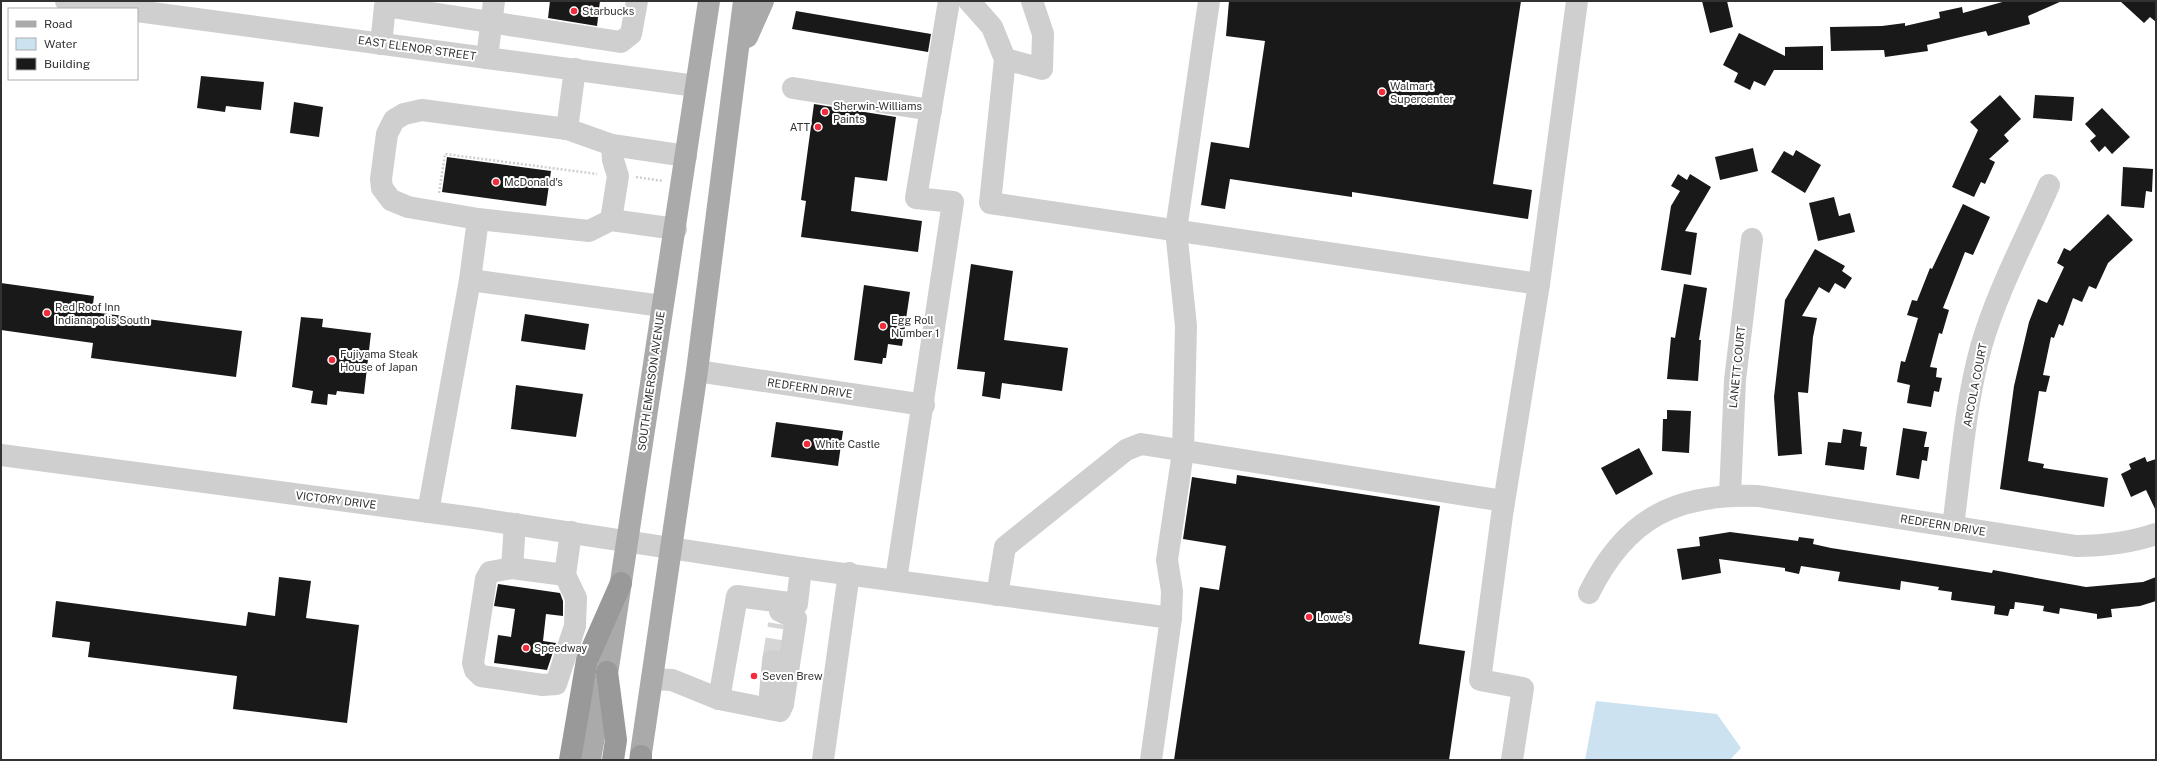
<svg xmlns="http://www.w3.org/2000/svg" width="2157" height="761" viewBox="0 0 2157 761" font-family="'Public Sans',sans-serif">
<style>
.water{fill:#cce2f0}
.building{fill:#191919}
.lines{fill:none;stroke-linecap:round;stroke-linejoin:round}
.minor-tunnel{stroke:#d6d6d6;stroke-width:22;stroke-dasharray:22 11;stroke-linecap:butt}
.path{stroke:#cfcfcf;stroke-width:2.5;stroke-dasharray:2 2;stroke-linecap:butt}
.minor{stroke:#cfcfcf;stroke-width:22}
.major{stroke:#aaa;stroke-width:22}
.highway{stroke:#999;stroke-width:22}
.poi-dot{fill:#f22c3c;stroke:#fff;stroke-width:1.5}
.labels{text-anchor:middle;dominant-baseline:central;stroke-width:4;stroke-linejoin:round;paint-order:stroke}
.poi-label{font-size:11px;fill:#323232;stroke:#fff;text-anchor:start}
.street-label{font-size:11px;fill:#323232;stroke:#fff}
</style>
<rect width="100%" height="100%" fill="#fff"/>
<!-- water -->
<path class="water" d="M 1596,701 L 1717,714 L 1741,748 L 1730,760 L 1585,760 Z"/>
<!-- building -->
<g class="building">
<path d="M 550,1 L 600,1 L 597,26 L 548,18 Z"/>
<path d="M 1229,1 L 1521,1 L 1493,184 L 1532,190 L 1528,219 L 1352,192 L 1352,197 L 1230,179 L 1225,209 L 1201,205 L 1211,142 L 1249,148 L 1265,41 L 1226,36 Z"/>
<path d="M 1702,1 L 1727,1 L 1733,27 L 1710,33 Z"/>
<path d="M 2006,1 L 2062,1 L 2028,16 L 2030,24 L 1988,36 L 1986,31 L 1927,45 L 1928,51 L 1885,57 L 1884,50 L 1831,51 L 1830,27 L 1882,26 L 1905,23 L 1905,26 L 1940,18 L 1939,12 L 1962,7 L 1963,13 Z"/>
<path d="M 2120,1 L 2156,1 L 2156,22 L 2150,17 L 2144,23 Z"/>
<path d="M 796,11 L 931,34 L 928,52 L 792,29 Z"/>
<path d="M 1739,33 L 1785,56 L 1785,47 L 1823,46 L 1823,70 L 1774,70 L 1765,86 L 1754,81 L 1750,90 L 1734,82 L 1738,73 L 1723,65 Z"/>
<path d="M 201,76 L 264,82 L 261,110 L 226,106 L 225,112 L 197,108 Z"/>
<path d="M 2000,95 L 2021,119 L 2004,135 L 2009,141 L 1989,159 L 1995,162 L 1985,184 L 1981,182 L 1974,197 L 1952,187 L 1978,130 L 1970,122 Z"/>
<path d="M 2035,95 L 2074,97 L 2072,121 L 2033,118 Z"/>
<path d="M 294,102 L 323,107 L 319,137 L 290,133 Z"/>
<path d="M 814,104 L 896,117 L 887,181 L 855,177 L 851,211 L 922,221 L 918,252 L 801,237 L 806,201 L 801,200 Z"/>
<path d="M 2102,108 L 2130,137 L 2112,154 L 2105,146 L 2099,152 L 2090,141 L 2096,136 L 2085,124 Z"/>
<path d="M 1753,148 L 1758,171 L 1720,180 L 1715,157 Z"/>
<path d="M 1796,150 L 1821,165 L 1805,193 L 1771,172 L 1784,151 L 1793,156 Z"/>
<path d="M 447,157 L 551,171 L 546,206 L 442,192 Z"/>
<path d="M 2123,167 L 2153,169 L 2152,192 L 2146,191 L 2144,208 L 2121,206 Z"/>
<path d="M 1678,174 L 1687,180 L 1690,174 L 1711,187 L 1685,231 L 1697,233 L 1691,275 L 1661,270 L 1671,206 L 1680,191 L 1671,186 Z"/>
<path d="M 1834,197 L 1839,216 L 1850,213 L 1855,232 L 1818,241 L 1809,203 Z"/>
<path d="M 1963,204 L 1990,217 L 1973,255 L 1965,252 L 1943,308 L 1949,310 L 1942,334 L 1939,333 L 1930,367 L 1937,368 L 1936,377 L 1942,378 L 1939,392 L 1934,391 L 1931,407 L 1907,403 L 1910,385 L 1897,382 L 1901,361 L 1905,362 L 1918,318 L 1907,315 L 1912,300 L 1917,301 L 1930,268 L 1932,269 Z"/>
<path d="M 2108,214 L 2133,240 L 2108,263 L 2096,289 L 2089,286 L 2082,302 L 2073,298 L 2063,326 L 2059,324 L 2054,338 L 2051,337 L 2043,375 L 2050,376 L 2046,392 L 2039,391 L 2028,461 L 2044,464 L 2043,468 L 2108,478 L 2104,507 L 2000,489 L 2014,386 L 2029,322 L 2038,299 L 2047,303 L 2064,267 L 2057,263 L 2064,248 L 2070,251 Z"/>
<path d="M 1815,249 L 1845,266 L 1842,271 L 1852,278 L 1845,289 L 1835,283 L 1829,293 L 1819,287 L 1802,316 L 1817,318 L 1813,337 L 1808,393 L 1798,392 L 1802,454 L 1778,456 L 1774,397 L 1785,300 Z"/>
<path d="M 971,264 L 1013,271 L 1004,340 L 1068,348 L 1062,391 L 1002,383 L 1000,399 L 982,396 L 985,372 L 957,369 Z"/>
<path d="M 1,283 L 94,296 L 92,312 L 242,331 L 236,377 L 91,358 L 93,343 L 1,330 Z"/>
<path d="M 1684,284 L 1707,288 L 1699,340 L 1701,340 L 1698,381 L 1667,379 L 1671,337 L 1675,338 Z"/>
<path d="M 864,285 L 910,292 L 902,346 L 888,344 L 886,358 L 883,358 L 882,364 L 854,360 Z"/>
<path d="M 525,314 L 589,324 L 585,350 L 521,341 Z"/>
<path d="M 301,317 L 323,319 L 322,327 L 371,333 L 364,394 L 337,391 L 336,395 L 328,394 L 327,405 L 311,403 L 313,391 L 292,387 Z"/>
<path d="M 516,385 L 583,394 L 576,437 L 511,429 Z"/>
<path d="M 1667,410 L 1691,411 L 1689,453 L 1662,451 L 1663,419 L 1667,419 Z"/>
<path d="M 776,422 L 843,431 L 838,466 L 771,457 Z"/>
<path d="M 1903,428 L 1927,432 L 1924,447 L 1929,447 L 1927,461 L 1922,460 L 1919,479 L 1896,475 Z"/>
<path d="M 1843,429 L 1862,432 L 1860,446 L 1867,447 L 1864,470 L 1825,465 L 1828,442 L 1841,443 Z"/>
<path d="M 1639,448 L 1653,474 L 1616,495 L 1601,468 Z"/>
<path d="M 2145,457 L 2147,462 L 2156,459 L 2156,511 L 2146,490 L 2131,497 L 2121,474 L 2131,469 L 2129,464 Z"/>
<path d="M 1237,475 L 1440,506 L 1419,644 L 1465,651 L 1449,760 L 1174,760 L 1200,587 L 1219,590 L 1226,546 L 1183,539 L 1192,477 L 1236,484 Z"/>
<path d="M 1730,532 L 1798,541 L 1799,537 L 1814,539 L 1813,544 L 1831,548 L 1992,573 L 1993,570 L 2086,587 L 2143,582 L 2156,577 L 2156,601 L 2140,606 L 2111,609 L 2112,617 L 2097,619 L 2097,614 L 2060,608 L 2059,614 L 2043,611 L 2044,606 L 2015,602 L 2014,609 L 2010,609 L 2008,616 L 1994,614 L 1995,606 L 1951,600 L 1952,592 L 1938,590 L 1939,587 L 1901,581 L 1900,590 L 1838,581 L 1840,572 L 1801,566 L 1799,574 L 1785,571 L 1785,568 L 1719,559 L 1721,573 L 1682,580 L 1677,549 L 1700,546 L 1699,537 Z"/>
<path d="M 279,577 L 311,581 L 306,618 L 359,625 L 347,723 L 233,709 L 237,676 L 88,657 L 90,642 L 52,637 L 56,601 L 246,626 L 248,612 L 275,616 Z"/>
<path d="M 498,584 L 560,593 L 563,601 L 563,616 L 546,614 L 543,641 L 556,643 L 547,670 L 494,663 L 498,635 L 511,637 L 515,609 L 494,606 Z"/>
</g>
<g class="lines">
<!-- minor-tunnel -->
<path class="minor-tunnel" d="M 773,661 L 779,624"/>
<!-- path -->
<g class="path">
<path d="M 636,177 L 663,181"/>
<path d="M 439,193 L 445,154 L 597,174"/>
</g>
<!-- minor -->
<g class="minor">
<path d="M 66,1 L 125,9"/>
<path d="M 969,1 L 992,27 L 1005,59 L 990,203 L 1539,284 L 1502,515 L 1480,680 L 1523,688 L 1512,760"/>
<path d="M 137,11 L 696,86"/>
<path d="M 381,44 L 385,6 L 621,42 L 631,34 L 637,1"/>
<path d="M 487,58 L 494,1"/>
<path d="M 1005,59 L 1042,69 L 1043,34 L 1032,1"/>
<path d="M 793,88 L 931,110"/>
<path d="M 567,129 L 575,69"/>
<path d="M 611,220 L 618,176 L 613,160 L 612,145"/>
<path d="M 676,229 L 611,220 L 589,231 L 478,219 L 408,207 L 391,200 L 382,188 L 381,179 L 387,134 L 394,120 L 404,114 L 422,110 L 567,129 L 612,145 L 686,156"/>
<path d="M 470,280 L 662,306"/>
<path d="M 1539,284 L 1577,1"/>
<path d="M 697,371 L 924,405"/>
<path d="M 1,455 L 474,518 L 801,568 L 1171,618 L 1151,760"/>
<path d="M 1730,495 L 1735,380 L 1752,239"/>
<path d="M 428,512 L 470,280 L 478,219"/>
<path d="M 515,524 L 512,568 L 565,575"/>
<path d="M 1953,526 C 1961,467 1965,405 1981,347 C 1997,291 2026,238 2049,185"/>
<path d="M 512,568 L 490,572 L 486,579 L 473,663 L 475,670 L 481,676 L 543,685 L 556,684 L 575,626 L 576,598 L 565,575 L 571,532"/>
<path d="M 896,580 L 953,202 L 916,198 L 949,1"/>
<path d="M 1589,593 C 1626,518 1676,493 1758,496 L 2076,546 C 2104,546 2130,543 2156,534"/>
<path d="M 997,595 L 1005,547 L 1126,450 L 1141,444 L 1504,501"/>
<path d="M 1171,618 L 1172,591 L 1167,560 L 1183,452 L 1186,326 L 1176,230 L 1209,1"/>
<path d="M 773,661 L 770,694 L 783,704"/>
<path d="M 652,679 L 672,680 L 719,699 L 737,596 L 797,604 L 801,568"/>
<path d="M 719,699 L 780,711 L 783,704 L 796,619 L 780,611"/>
<path d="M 823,760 L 849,573"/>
</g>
<!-- major -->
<g class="major">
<path d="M 747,37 L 763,1"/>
<path d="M 590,760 C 595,727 604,694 609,661 C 643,441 676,221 709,1"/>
<path d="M 640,760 L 697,371 L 744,1"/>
</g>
<!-- highway -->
<g class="highway">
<path d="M 607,672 L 616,740 L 613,760"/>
<path d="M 641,756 L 641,760"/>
<path d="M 570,760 L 587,660 L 621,583"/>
</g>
</g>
<!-- markers -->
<g class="poi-dot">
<circle cx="574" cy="11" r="4"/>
<circle cx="1382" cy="92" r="4"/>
<circle cx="825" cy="112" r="4"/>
<circle cx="818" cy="127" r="4"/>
<circle cx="496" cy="182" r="4"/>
<circle cx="47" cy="313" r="4"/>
<circle cx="883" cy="326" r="4"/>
<circle cx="332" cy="360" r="4"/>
<circle cx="807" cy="444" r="4"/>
<circle cx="1309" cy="617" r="4"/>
<circle cx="526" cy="648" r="4"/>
<circle cx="754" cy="676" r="4"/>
</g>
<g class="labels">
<!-- poi labels -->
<g class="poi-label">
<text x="582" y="11">Starbucks</text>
<text x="1390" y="86">Walmart<tspan x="1390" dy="13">Supercenter</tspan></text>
<text x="833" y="106">Sherwin-Williams<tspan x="833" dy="13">Paints</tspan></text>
<text x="810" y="127" text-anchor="end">ATT</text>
<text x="504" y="182">McDonald's</text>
<text x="55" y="307">Red Roof Inn<tspan x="55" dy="13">Indianapolis South</tspan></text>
<text x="891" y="320">Egg Roll<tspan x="891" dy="13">Number 1</tspan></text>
<text x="340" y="354">Fujiyama Steak<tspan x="340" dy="13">House of Japan</tspan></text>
<text x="815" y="444">White Castle</text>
<text x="1317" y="617">Lowe's</text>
<text x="534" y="648">Speedway</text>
<text x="762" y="676">Seven Brew</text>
</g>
<!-- street labels -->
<g class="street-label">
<text transform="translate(417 48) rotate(8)">EAST ELENOR STREET</text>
<text transform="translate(1737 367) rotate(-84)">LANETT COURT</text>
<text transform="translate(651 381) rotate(-82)">SOUTH EMERSON AVENUE</text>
<text transform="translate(1975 385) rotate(-79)">ARCOLA COURT</text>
<text transform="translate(810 388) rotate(8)">REDFERN DRIVE</text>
<text transform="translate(336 500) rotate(7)">VICTORY DRIVE</text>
<text transform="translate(1943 525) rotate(9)">REDFERN DRIVE</text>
</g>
</g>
<!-- border -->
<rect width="2157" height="761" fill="none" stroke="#323232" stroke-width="4"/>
<!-- legend -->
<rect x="8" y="8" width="130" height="72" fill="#ffffff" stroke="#adadad"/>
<rect x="16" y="21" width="20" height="6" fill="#aaaaaa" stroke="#adadad"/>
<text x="44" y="28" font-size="12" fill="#323232">Road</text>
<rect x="16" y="38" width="20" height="12" fill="#cce2f0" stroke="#adadad"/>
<text x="44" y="48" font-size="12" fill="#323232">Water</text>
<rect x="16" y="58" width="20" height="12" fill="#191919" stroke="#adadad"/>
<text x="44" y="68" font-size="12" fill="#323232">Building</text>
</svg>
